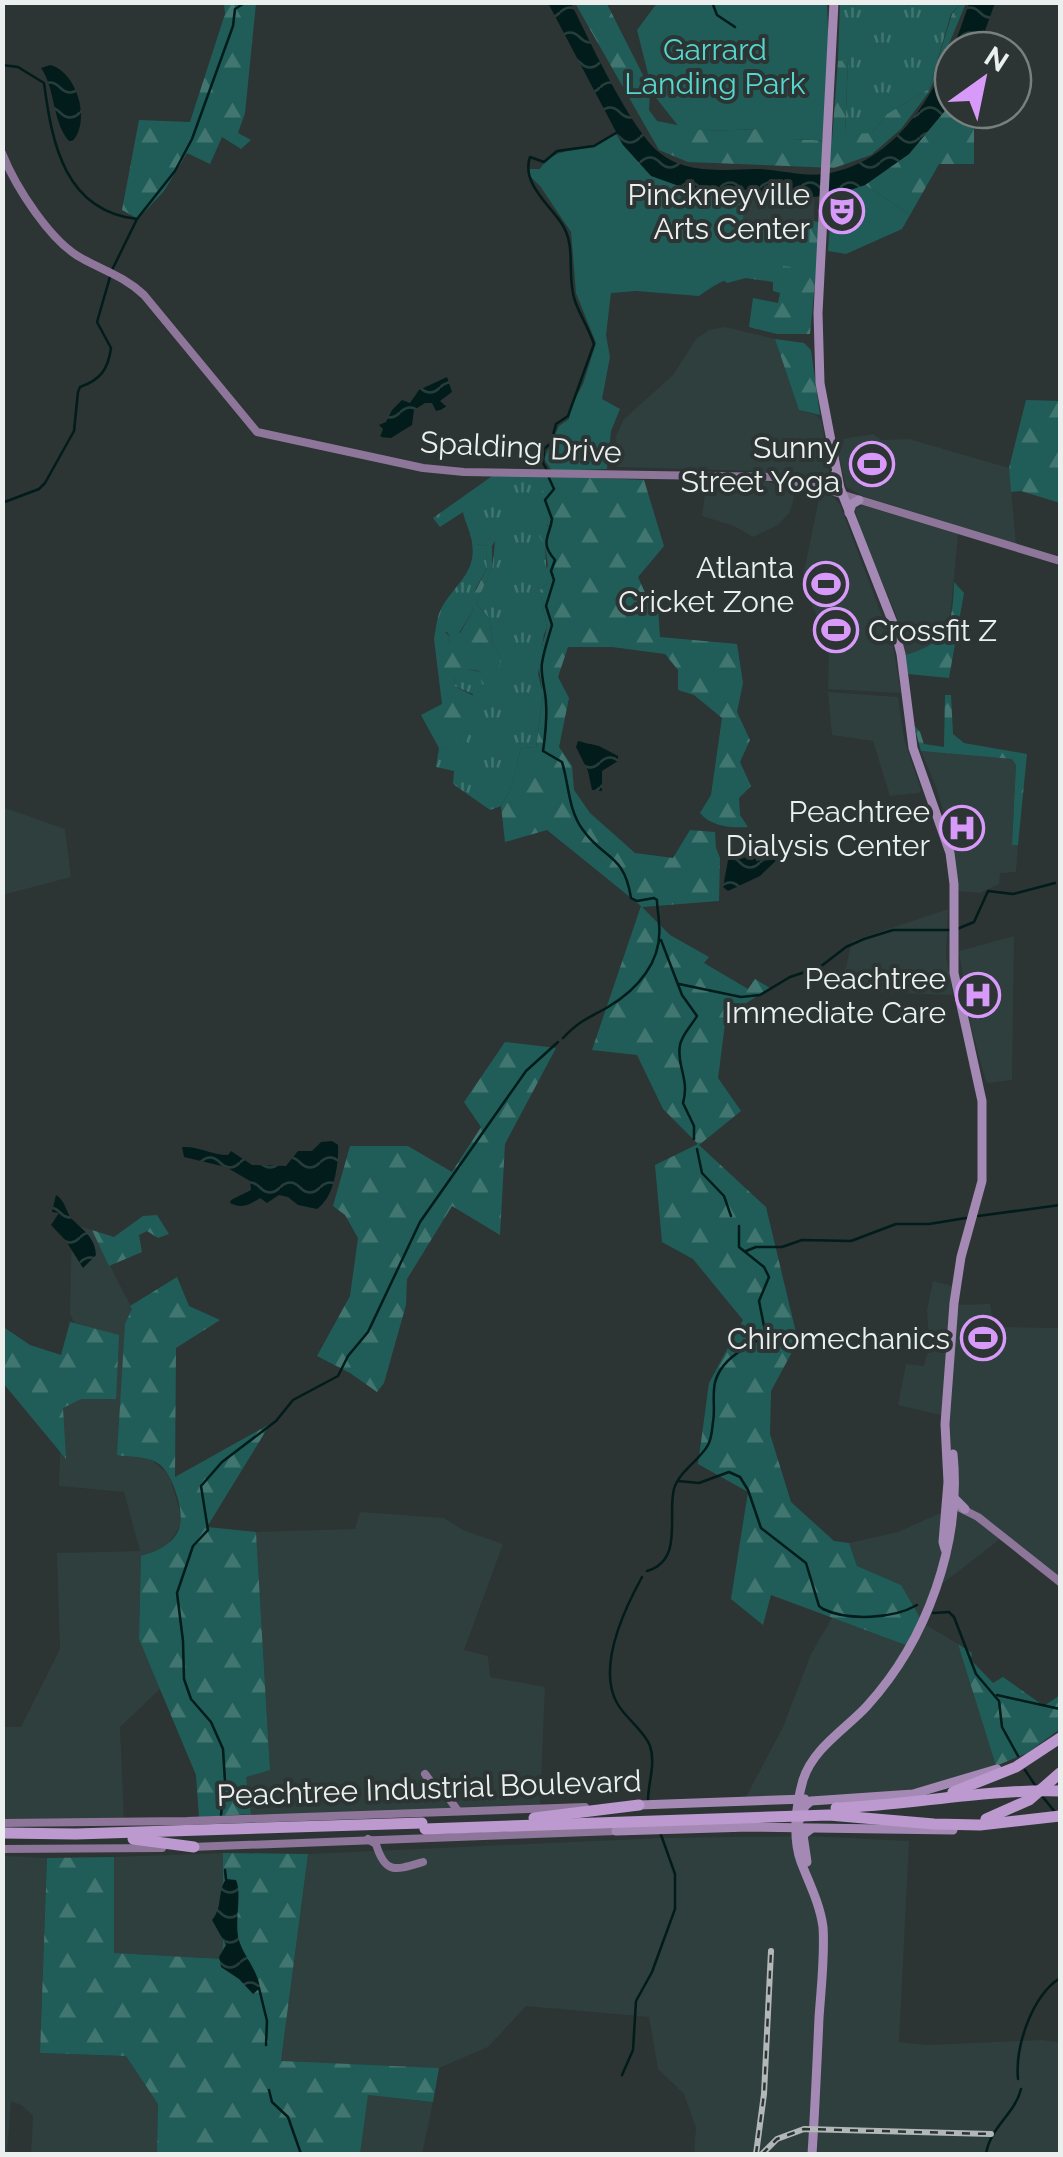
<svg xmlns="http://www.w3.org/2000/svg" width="1063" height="2157" viewBox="0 0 1063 2157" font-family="Raleway,sans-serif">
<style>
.built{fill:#2e3f3d}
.grass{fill:url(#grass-tufts)}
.forest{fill:url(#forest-firs)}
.green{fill:#205d58}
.water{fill:url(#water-waves)}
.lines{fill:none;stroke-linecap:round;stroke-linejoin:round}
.stream{stroke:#011c1a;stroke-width:2.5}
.secondary{stroke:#8d7699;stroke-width:8}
.primary{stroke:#a589b5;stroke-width:9}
.highway{stroke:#bc99ce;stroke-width:11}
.rail-casing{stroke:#b2b8b7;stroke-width:6}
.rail{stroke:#2c3434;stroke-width:2.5;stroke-dasharray:8;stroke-linecap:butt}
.labels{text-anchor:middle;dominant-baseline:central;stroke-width:8;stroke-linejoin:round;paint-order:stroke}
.park-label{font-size:30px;fill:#55d7ce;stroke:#2c3434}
.poi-label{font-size:30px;fill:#ebf0ef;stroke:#2c3434;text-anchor:end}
.street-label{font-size:30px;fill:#ebf0ef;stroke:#2c3434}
</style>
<defs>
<pattern id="grass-tufts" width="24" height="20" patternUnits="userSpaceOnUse" patternTransform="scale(2.5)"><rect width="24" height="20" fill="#205d58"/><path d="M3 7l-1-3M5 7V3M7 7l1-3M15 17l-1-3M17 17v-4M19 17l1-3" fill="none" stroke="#417570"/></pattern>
<pattern id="forest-firs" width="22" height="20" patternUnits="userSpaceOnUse" patternTransform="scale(2.5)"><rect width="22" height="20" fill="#205d58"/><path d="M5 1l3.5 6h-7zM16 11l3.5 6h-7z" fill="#417570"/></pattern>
<pattern id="water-waves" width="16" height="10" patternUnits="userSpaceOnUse" patternTransform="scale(2.5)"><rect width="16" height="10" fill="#011c1a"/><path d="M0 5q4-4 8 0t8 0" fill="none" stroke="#263d3c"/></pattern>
</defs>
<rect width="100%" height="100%" fill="#2c3434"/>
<!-- built -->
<g class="built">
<path d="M 744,195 L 814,197 L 814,221 L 743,225 Z"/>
<path d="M 725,327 L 775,339 L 799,410 L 816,415 L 822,421 L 830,479 L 825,484 L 757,471 L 617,467 L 616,436 L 624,419 L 673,375 L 696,339 L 709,330 Z"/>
<path d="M 873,434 L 881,440 L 909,439 L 1009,468 L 1016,544 L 863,496 L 846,487 L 835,440 Z"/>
<path d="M 707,479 L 760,480 L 796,489 L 790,512 L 778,525 L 753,537 L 734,526 L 702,516 Z"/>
<path d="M 820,494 L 834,497 L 840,505 L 893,645 L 901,693 L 828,689 L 829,645 L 802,581 Z"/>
<path d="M 862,505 L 958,534 L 949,629 L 933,647 L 905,655 L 896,615 L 861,532 L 855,509 Z"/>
<path d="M 828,692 L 898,697 L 904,739 L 921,790 L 919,793 L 890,796 L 873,741 L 832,735 Z"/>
<path d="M 921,751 L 1012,759 L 1016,765 L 1012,844 L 1018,845 L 1016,872 L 1000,873 L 999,884 L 980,893 L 958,891 L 951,837 L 936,787 Z"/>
<path d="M 5,808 L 65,829 L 71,877 L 3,895 Z"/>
<path d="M 948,909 L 946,955 L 953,995 L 842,991 L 845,976 L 837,974 L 846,968 L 852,941 Z"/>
<path d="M 1014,936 L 1012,1080 L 989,1083 L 986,1082 L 971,1027 L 959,951 Z"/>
<path d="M 72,1224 L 92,1230 L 132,1309 L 152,1460 L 169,1475 L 183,1521 L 168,1545 L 141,1557 L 139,1639 L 161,1688 L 120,1727 L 124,1820 L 3,1820 L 3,1727 L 21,1727 L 60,1649 L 57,1553 L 140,1551 L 124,1492 L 59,1486 L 63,1372 L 84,1343 L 70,1314 Z"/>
<path d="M 933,1281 L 956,1287 L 955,1305 L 990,1304 L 994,1327 L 1060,1328 L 1060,1580 L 1004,1536 L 938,1587 L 923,1623 L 958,1644 L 996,1766 L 904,1793 L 744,1801 L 783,1727 L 811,1654 L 833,1616 L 913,1647 L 901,1585 L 857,1566 L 849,1543 L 898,1532 L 954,1507 L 949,1417 L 898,1405 L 906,1364 L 924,1366 L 929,1347 L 927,1310 Z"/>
<path d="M 360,1512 L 444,1518 L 463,1530 L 503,1544 L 464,1650 L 488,1656 L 490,1677 L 545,1687 L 540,1805 L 352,1815 L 251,1814 L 246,1776 L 270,1769 L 256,1532 L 355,1529 Z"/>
<path d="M 809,1836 L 909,1841 L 899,2042 L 928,2045 L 1041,2040 L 1060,2042 L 1060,2154 L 694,2154 L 696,2128 L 684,2094 L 658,2069 L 649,2017 L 526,2006 L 488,2047 L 439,2068 L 281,2062 L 308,1854 L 661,1838 Z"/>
<path d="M 223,1853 L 224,1959 L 114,1953 L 114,1857 Z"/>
<path d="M 3,1856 L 47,1858 L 40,2053 L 126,2056 L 158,2104 L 157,2154 L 31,2154 L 33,2116 L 23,2106 L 11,2101 L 7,2154 L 3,2154 Z"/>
<path d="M 368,2095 L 433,2102 L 422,2154 L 360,2154 Z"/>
</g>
<!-- grass -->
<g class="grass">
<path d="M 840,3 L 961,3 L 951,14 L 929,89 L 887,114 L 872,133 L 845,135 L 848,61 L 838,61 Z"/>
<path d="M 495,474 L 551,476 L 543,508 L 548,520 L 545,545 L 547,583 L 540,590 L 547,628 L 544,634 L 538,674 L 543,694 L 536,748 L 521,747 L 512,786 L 501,806 L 490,810 L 453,784 L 454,771 L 436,767 L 439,748 L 462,746 L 473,694 L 454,686 L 455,676 L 468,669 L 480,672 L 501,657 L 493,645 L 489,618 L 476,603 L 492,569 L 497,524 L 486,546 L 476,544 L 486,549 L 487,568 L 476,588 L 472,612 L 459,633 L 445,632 L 450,637 L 449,646 L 444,649 L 434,639 C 436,628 437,616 442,607 C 455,584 477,572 472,543 C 471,532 465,523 463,512 L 440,527 L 433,518 Z"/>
</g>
<!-- forest -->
<g class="forest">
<path d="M 606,2 L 650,89 L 649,110 L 657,121 L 707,131 L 759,129 L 793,139 L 832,141 L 838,61 L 848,60 L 845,134 L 872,133 L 887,114 L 929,89 L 952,14 L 961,3 L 966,3 L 929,92 L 901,129 L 871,155 L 834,168 L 688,162 L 659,150 L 575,3 Z"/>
<path d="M 224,3 L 256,3 L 245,113 L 238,133 L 251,140 L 241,149 L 222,137 L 210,164 L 187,153 L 164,191 L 138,219 L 122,210 L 139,120 L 190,122 L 225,14 Z"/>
<path d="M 953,101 L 953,110 L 974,110 L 974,164 L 939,164 L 910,215 L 865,185 L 909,154 Z"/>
<path d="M 814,221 L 821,223 L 810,334 L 777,334 L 749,327 L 753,298 L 778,303 L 780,293 L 773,291 L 773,282 L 746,278 L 727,283 L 724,281 L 780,225 Z"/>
<path d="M 775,339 L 804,343 L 811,350 L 820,415 L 799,410 Z"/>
<path d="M 1026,400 L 1060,401 L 1060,503 L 1021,491 L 1011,492 L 1009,468 Z"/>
<path d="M 551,476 L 644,480 L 664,546 L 638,577 L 647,597 L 658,608 L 660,637 L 737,644 L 743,683 L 737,712 L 750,740 L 740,762 L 751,786 L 739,798 L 740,815 L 748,827 C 731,828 712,827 700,813 L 711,795 L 722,718 L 694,695 L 678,690 L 678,670 L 665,654 L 612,647 L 568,647 L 558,677 L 569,698 L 559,747 L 572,766 L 574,790 L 590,813 L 635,853 L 673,858 L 690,830 L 715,832 L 716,848 L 720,858 L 719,901 L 642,907 L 670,935 L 709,957 L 704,963 L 748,989 L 755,979 L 770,988 L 726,1016 L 718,1078 L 741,1111 L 699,1145 L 766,1207 L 798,1341 L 771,1391 L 770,1434 L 791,1502 L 834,1541 L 849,1543 L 857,1566 L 901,1585 L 923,1623 L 914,1648 L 771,1595 L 763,1625 L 731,1599 L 748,1492 L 698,1464 L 709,1383 L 743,1320 L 693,1259 L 662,1242 L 655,1165 L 698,1144 L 663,1109 L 637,1055 L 592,1050 L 641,906 L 547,830 L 505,842 L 501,806 L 512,786 L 521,747 L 536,748 L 543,695 L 538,662 L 547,628 L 540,590 L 547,583 L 544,571 L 548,566 L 545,545 L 539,536 L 542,529 L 548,526 L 543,508 L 542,483 Z"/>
<path d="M 497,523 L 505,525 L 492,546 L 492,569 L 476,603 L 489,618 L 493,645 L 501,657 L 496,689 L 482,684 L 479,671 L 468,669 L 465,676 L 455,676 L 454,686 L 478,698 L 462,747 L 439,748 L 421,715 L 442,704 L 434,639 L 444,648 L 449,646 L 450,637 L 444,627 L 447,623 L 460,633 L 472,612 L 474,594 L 487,568 L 486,550 L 475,547 L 475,544 L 486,546 Z"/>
<path d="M 954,582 L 964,593 L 949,678 L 908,674 L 905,655 C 948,643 953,626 954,582 Z"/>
<path d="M 945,695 L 951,695 L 953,734 L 964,743 L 1027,754 L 1018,845 L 1012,845 L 1016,765 L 1012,759 L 921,751 L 914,725 L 920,732 L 924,744 L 944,747 Z"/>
<path d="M 505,1042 L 556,1048 L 505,1144 L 500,1235 L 452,1206 L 407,1279 L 406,1305 L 384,1383 L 377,1392 L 350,1373 L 317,1356 L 350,1296 L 358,1238 L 345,1215 L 333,1206 L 350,1146 L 408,1146 L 452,1172 L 481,1127 L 464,1102 Z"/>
<path d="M 157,1215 L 169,1234 L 158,1238 L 147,1231 L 139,1235 L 142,1252 L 109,1266 L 92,1230 L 114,1237 L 143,1216 Z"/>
<path d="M 177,1277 L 189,1306 L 220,1320 L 176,1348 L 175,1477 L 270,1424 L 207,1527 L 256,1532 L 270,1770 L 246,1777 L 251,1814 L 199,1817 L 196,1775 L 139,1639 L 141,1556 C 182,1544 188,1525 174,1487 C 170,1477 165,1467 156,1462 C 146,1456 129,1457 117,1455 L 125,1324 L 132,1309 L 130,1306 Z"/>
<path d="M 70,1322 L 119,1335 L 116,1399 L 81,1399 L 63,1408 L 66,1459 L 3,1383 L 2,1326 L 30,1345 L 61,1355 Z"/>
<path d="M 958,1644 L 972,1653 L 971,1660 L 993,1683 L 1003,1677 L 1044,1706 L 1060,1695 L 1060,1729 L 1027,1753 L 996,1766 Z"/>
<path d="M 223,1853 L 308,1854 L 281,2061 L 439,2068 L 433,2102 L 368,2095 L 360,2154 L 157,2154 L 158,2104 L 126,2056 L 40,2053 L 47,1858 L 114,1857 L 114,1953 L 223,1959 Z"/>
</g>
<!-- green -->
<g class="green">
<path d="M 657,3 L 827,3 L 832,141 L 793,139 L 780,146 L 759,129 L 707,131 L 679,127 L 653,94 L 637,30 Z"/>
<path d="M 616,134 L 623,145 L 727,194 L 744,195 L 743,225 L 790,230 L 810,228 L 808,269 L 783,266 L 784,288 L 779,279 C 746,268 725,277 699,296 L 636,291 L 611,293 L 606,335 L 610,357 L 602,399 L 620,409 L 611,431 L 607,469 L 552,471 L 544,459 L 559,426 L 569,419 L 570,408 L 583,384 L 596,343 L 576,293 L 571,232 L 540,186 L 528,174 L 530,169 L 540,169 C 552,151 565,152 584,148 C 595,146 606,139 616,134 Z"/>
<path d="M 865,185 L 910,215 L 902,229 L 846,254 L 828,251 L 832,196 Z"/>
</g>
<!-- water -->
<g class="water">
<path d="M 548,3 L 571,3 C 588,38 632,132 660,153 C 685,174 725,170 756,169 C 779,169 802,177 824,174 C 906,162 947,73 969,3 L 995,3 L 978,50 L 953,50 L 953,101 L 909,154 L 865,185 L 832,196 L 806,197 L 690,190 L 651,176 L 623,145 Z"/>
<path d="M 50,65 C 78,72 92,124 71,143 C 52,125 56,89 41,68 Z"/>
<path d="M 447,377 L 452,392 L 440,401 L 448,408 L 436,411 L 432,403 L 425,403 L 414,410 L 412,425 L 391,438 L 380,437 L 383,429 L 379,425 L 386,422 L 392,410 L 402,400 L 410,403 L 419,390 Z"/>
<path d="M 578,741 L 599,746 L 618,756 L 618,761 L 602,771 L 602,791 L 592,790 L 588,771 L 576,747 Z"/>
<path d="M 785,852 L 760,876 L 728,891 L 723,887 L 729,855 L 747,858 L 763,853 L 764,857 L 756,858 L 756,861 L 772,860 Z"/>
<path d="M 332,1141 L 338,1145 C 339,1164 334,1198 317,1209 L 298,1205 L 288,1197 L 279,1195 L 267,1203 L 260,1198 C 249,1205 242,1209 230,1203 L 231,1200 L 251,1190 L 250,1181 L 226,1167 L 184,1157 L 182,1147 C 199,1146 211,1155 228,1155 L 231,1151 L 252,1165 L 286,1166 L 298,1151 L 312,1151 L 321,1142 Z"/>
<path d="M 56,1195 C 67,1202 65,1213 74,1221 C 85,1232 95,1238 96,1255 L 83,1268 L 66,1241 L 51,1225 L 59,1213 L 52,1212 Z"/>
<path d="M 226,1879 L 236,1880 C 242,1893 235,1918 238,1936 C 242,1956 257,1967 260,1988 L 253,1994 L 239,1979 L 221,1967 L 219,1957 L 226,1945 L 212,1920 C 223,1908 217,1892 226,1879 Z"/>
</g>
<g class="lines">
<!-- stream -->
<g class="stream">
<path d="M 712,2 L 717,15 L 735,27"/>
<path d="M 2,65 L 18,67 L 44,83 C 52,144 65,211 137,219"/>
<path d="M 112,270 L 137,219 L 175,171 L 192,139 L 233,26 L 235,9 L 246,2"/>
<path d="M 547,470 L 543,463 L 544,449 L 551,443 L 556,424 L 568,416 L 594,344 C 589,329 580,315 575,301 C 566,276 577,247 562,224 C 549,204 521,183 530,157 L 544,162 L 557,151 L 594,146 L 616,133"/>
<path d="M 549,478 L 554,489 L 545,500 L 552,519 C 550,536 539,542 555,560 L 551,571 L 554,580 L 546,606 L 552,625 C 548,639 544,650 542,663 C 540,675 546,691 546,704 C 547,717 545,739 543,751 L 562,762 C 569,784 568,810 583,830 C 604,860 624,853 631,898 L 637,901 L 654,898 L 657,900 C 657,909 659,916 659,924 C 663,961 637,990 608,1007 C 589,1018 580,1020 563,1038"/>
<path d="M 2,503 L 39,489 L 45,483 L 74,431 L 78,392 L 80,387 C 100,380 108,370 111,348 L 97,322 L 110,277"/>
<path d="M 957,929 L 974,922 L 988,891 L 1013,894 L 1055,883"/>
<path d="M 661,940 L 682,995 L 697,1016 C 692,1025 682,1034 680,1045 C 676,1065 690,1079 683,1103 L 694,1126 L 694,1139"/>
<path d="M 679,984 L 741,997 L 760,995 L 790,977 L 820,967 L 846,947 L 864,939 L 893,930 L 949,930"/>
<path d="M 697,1149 L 702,1173 L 724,1196 L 731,1216"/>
<path d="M 978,1216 L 1060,1205"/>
<path d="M 746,1251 L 756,1247 L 782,1247 L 802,1240 L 851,1241 L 896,1224 L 929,1224 L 966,1218"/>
<path d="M 678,1481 L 699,1483 L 729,1472 L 740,1477 L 748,1490 L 761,1528 L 806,1563 L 819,1606 L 823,1609 C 848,1621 893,1619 917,1605"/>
<path d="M 647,1571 C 684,1560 667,1516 674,1489 C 679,1471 700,1460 708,1445 C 712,1438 712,1429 713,1422 C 715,1411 713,1401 714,1390 C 715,1362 745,1347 766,1336 L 759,1301 L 769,1277 L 764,1267 L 739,1247 L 739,1226"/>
<path d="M 642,1577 C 625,1608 597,1667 617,1703 C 625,1718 644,1730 650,1746 C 656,1764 648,1783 648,1800"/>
<path d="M 933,1613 L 949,1612 L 954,1617 L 976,1674 L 999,1701 L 1002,1727 L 1018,1756"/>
<path d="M 997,1695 L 1060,1709"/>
<path d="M 1025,1770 L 1035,1785"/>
<path d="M 1042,1796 L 1055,1812"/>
<path d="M 221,1815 L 225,1781 L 223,1749 L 211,1722 L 191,1699 L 184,1679 L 183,1641 L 177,1593 L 193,1546 L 208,1530 L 201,1486 L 222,1462 L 276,1421 L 293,1400 L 338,1376 L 348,1356 L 368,1332 L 420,1222 L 526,1071 L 558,1042"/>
<path d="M 225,1870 L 226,1879"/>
<path d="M 259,1988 L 267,2021 L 266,2045"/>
<path d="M 622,2075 L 633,2050 L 636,2001 L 652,1972 L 675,1909 L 675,1874 L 660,1832"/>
<path d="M 1018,2079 C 1015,2046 1032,1996 1060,1978"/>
<path d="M 269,2090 L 272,2102 L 288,2117 L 301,2154"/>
<path d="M 986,2154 C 990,2127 1015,2114 1021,2089"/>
</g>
<!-- secondary -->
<g class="secondary">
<path d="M 2,153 C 15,186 51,243 83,259 C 105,271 125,277 144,295 L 257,432 L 423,468 L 464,472 L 773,477 L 834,492 L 1060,561"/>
<path d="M 960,1508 L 978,1517 L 1060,1582"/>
<path d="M 425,1774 L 434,1786"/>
<path d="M 423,1785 L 443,1790 L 458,1811"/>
<path d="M 2,1823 L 187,1821 L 585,1807"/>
<path d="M 368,1839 L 376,1844 C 385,1875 396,1870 423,1862"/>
<path d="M 191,1847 L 616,1831"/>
<path d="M 2,1849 L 162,1848"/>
</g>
<!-- primary -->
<g class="primary">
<path d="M 834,2 L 818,313 L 820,383 L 840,488 L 893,623 L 901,654 L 913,748 L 950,853 L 954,884 L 954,973 L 982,1101 L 982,1181 L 961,1257 L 954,1303 L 945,1424 L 948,1482 L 943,1542 L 945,1549"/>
<path d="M 824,490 L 833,482 L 835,474"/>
<path d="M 849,513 L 852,504 L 859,500"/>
<path d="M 954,1498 L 965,1509"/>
<path d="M 639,1805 L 805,1799"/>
<path d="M 799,1821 L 805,1806 L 811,1801 L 913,1794 L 997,1769"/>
<path d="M 616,1831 L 750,1827 L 953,1830"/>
<path d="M 807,1862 L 803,1835 L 811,1829"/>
<path d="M 812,2154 C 815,2109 817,2063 819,2018 C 821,1988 825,1956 823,1927 C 820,1904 809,1883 801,1862 C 792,1837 796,1805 803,1780 C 813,1748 846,1729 867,1706 C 927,1640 962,1543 953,1454"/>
</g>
<!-- highway -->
<g class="highway">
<path d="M 953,1792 L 1016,1767 L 1060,1738"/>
<path d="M 836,1808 C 911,1805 985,1789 1060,1791"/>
<path d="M 534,1818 L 639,1805"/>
<path d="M 986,1819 L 1029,1800 L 1060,1773"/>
<path d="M 425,1829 L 829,1815 L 934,1824 L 980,1825 L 1060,1816"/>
<path d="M 2,1833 L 76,1834 L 422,1823"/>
<path d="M 133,1839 L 194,1847"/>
</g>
<defs>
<g id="rail">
<path d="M 756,2154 L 764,2094 L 771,1951"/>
<path d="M 762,2154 L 777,2139 L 804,2129 L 991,2134"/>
</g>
</defs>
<!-- rail casing -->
<use href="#rail" class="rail-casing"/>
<!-- rail -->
<use href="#rail" class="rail"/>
</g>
<!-- icons -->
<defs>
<symbol id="theatre-ring" viewBox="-11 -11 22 22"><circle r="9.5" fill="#2c3434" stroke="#d89af8" stroke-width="1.5"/><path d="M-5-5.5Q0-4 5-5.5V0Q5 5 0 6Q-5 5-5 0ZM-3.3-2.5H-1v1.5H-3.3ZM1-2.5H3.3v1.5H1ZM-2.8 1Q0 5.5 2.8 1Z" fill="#d89af8"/></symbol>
<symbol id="stadium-ring" viewBox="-11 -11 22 22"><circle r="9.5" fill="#2c3434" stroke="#d89af8" stroke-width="1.5"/><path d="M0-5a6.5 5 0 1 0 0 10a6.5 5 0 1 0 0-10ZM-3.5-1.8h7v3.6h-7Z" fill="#d89af8"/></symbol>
<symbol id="hospital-ring" viewBox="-11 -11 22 22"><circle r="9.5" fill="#2c3434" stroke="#d89af8" stroke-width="1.5"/><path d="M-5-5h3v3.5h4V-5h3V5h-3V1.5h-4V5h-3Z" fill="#d89af8"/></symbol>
</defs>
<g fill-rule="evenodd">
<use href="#theatre-ring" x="817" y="186" width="50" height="50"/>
<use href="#stadium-ring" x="847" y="439" width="50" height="50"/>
<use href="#stadium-ring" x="801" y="559" width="50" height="50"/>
<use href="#stadium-ring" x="811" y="605" width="50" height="50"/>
<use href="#hospital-ring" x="937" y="803" width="50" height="50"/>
<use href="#hospital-ring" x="953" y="970" width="50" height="50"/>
<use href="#stadium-ring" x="958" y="1313" width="50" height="50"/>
</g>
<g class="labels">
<!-- park labels -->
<g class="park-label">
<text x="715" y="49">Garrard<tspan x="715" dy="34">Landing Park</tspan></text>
</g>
<!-- poi labels -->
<g class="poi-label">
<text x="810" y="194">Pinckneyville<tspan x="810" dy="34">Arts Center</tspan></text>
<text x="840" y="447">Sunny<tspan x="840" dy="34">Street Yoga</tspan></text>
<text x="794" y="567">Atlanta<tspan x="794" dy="34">Cricket Zone</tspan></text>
<text x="868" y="630" text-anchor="start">Crossfit Z</text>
<text x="930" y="811">Peachtree<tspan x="930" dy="34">Dialysis Center</tspan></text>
<text x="946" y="978">Peachtree<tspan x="946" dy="34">Immediate Care</tspan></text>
<text x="950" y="1338">Chiromechanics</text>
</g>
<!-- street labels -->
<g class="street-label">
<text transform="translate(521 447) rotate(3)">Spalding Drive</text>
<text transform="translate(429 1788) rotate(-2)">Peachtree Industrial Boulevard</text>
</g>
</g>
<!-- border -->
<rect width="1063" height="2157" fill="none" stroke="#ebf0ef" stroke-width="10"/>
<!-- north arrow -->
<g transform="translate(983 80) rotate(33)"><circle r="48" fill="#2c3434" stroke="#787f7f" stroke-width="2.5"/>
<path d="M0-8L18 38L0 25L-18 38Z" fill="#d89af8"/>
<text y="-15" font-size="28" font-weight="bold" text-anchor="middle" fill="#ebf0ef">N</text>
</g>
</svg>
